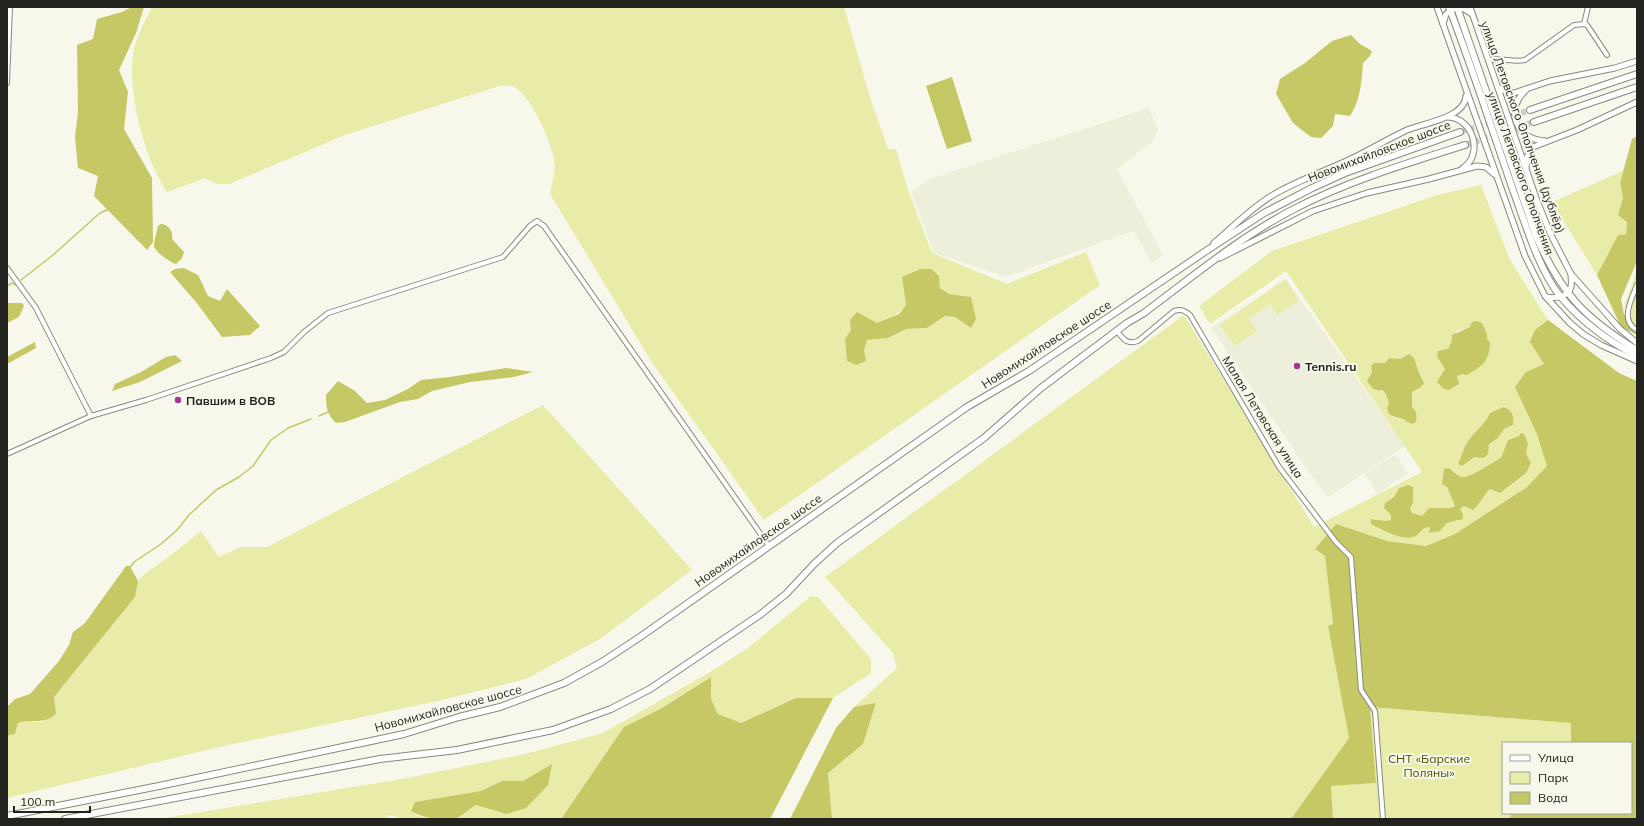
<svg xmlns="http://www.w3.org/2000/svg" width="1644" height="826" viewBox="0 0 1644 826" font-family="Mulish,sans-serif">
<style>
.built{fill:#eeefda}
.green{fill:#e8eca8;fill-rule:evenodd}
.forest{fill:#c5c865}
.water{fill:#c4c864}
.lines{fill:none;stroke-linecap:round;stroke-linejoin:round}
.stream{stroke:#c4c864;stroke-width:1.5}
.secondary-tunnel{stroke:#cccdc2;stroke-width:6;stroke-dasharray:6 3;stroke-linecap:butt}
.minor-casing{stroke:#88897d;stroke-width:6}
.tertiary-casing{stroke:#88897d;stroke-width:7}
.secondary-casing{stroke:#88897d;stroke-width:8}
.minor{stroke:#fff;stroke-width:4}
.tertiary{stroke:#fff;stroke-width:5}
.secondary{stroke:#fff;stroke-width:6}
.poi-dot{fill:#a83691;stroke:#f7f8eb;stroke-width:1.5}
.labels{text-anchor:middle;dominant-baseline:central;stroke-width:4;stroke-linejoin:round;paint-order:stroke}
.street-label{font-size:12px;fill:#22221e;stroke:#f7f8eb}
.poi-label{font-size:12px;font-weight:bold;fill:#22221e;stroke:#f7f8eb;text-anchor:start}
.park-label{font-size:12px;fill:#4f5000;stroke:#f7f8eb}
</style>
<rect width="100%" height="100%" fill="#f7f8eb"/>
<!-- built -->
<g class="built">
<path d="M 1149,108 L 1158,130 L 1153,141 L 1117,169 L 1163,255 L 1151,263 L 1135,233 L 1130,232 L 1006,277 L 934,253 L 911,192 L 932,178 Z"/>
<path d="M 1286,279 L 1405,446 L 1327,498 L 1211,328 Z"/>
<path d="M 1396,454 L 1408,473 L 1377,494 L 1365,474 Z"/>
</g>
<!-- green -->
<g class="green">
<path d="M 152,7 L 844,7 L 870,97 L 888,149 L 896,149 L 908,190 L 932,253 L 1007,284 L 1086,252 L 1100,285 L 764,520 L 653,364 L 550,194 C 551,186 554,176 555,167 C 555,148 530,92 512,86 C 508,85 503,86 499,86 L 345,135 L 229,184 L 217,184 L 205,178 L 167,192 C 144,159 126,88 134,49 C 137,35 146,20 152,7 ZM 939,276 L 940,288 L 949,294 L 970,297 L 971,328 L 955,316 L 945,316 L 927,328 L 906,329 L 888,338 L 867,340 L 864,351 L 856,365 L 847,361 L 845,340 L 851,330 C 870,325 893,321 906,305 L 902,277 Z"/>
<path d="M 1623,171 L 1620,183 L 1623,198 L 1618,215 L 1627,222 L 1626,234 L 1618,235 L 1597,275 L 1552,202 Z"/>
<path d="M 1481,185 L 1510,260 L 1548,320 L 1535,330 L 1544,364 L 1526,372 L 1537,434 L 1548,466 L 1527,487 L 1455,534 L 1426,546 L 1387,541 L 1336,524 L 1316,549 L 1325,556 L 1333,624 L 1328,626 L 1349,738 L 1291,819 L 832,819 L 828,773 L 863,744 L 876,704 L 854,707 L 897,668 L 893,653 L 825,577 L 1184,315 L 1314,527 L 1422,472 L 1286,271 L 1210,324 L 1199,306 L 1272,251 L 1437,195 ZM 1470,327 L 1487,334 L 1487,339 L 1462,374 L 1437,382 L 1445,369 L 1448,349 L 1452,340 L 1457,331 ZM 1409,354 C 1417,360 1416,370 1422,378 L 1421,387 L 1412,392 L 1412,424 L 1402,419 L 1392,417 L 1386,394 L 1367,381 L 1372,371 L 1385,363 L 1389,358 L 1400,359 ZM 1490,413 L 1512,414 L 1514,419 L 1513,425 L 1504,429 L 1498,438 L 1489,444 L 1484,458 L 1474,457 L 1458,464 C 1461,457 1463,449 1467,443 C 1474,431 1485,425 1490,413 ZM 1519,436 L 1528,444 L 1526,454 L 1486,493 L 1478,506 L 1473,510 L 1464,506 L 1460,509 L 1463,519 L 1447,523 L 1439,531 L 1430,533 L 1430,527 L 1424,528 L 1417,535 L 1371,519 L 1386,521 L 1391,520 L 1391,515 L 1384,508 L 1385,503 L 1394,497 L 1399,488 L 1411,513 L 1422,516 L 1429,508 L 1450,508 L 1455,505 L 1447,487 L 1449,468 C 1453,471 1457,476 1462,477 C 1470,478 1493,462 1501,458 L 1508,440 Z"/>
<path d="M 1637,270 L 1637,329 L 1628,325 L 1625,304 Z"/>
<path d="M 1285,279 L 1299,300 L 1277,315 L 1270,304 L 1249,319 L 1257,331 L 1235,346 L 1220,325 Z"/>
<path d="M 543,405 L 692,570 L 600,639 L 526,679 L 438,701 L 224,746 L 7,798 L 7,736 L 15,734 L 18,723 L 23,721 L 43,722 L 56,713 L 54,697 L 135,597 L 138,581 L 143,575 L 174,553 L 201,531 L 219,557 L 240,547 L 267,547 Z"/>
<path d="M 811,596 L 818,597 L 871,659 L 871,673 L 833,698 L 796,698 L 741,723 L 718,714 L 711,699 L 710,677 L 660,709 L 624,727 L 561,819 L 454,819 L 476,805 L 506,814 L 552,764 L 523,781 L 502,781 L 481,791 L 415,802 L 411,811 L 419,816 L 434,819 L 404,819 L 389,815 L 385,819 L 159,819 L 402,779 L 525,754 L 603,733 L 717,668 L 748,648 Z"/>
<path d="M 1370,707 L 1571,723 L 1571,743 L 1503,743 L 1503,813 L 1511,813 L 1510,819 L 1333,819 L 1331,786 L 1376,783 Z"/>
</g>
<!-- forest -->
<g class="forest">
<path d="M 132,7 L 144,7 L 136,33 L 119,70 L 128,92 L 124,129 L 152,178 L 153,242 L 147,250 L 94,196 L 98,176 L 78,168 L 75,137 L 78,112 L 77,45 L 93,39 L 97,19 L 122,12 Z"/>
<path d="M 1351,35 L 1360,44 L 1372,51 L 1370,56 L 1363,63 C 1362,81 1360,101 1350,116 L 1335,114 L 1333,126 L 1321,138 L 1311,137 L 1293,123 L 1276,94 L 1280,79 L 1305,63 L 1332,41 Z"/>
<path d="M 1637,136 L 1637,261 L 1621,299 L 1624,314 L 1633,327 L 1637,329 L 1637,335 L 1621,327 L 1597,275 L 1618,235 L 1626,234 L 1627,222 L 1618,215 L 1623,198 L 1620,183 L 1632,139 Z"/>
<path d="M 184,268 L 198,275 L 208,296 L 220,301 L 227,289 L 260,326 L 250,335 L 222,337 L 196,302 L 170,272 L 175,269 Z"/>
<path d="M 921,269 L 931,269 L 939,276 L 940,288 L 949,294 L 971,297 L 976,319 L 971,328 L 955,317 L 945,316 L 927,328 L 906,329 L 888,338 L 867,340 L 864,351 L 866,361 L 856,365 L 847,361 L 845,339 L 851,330 L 850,320 L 857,312 L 877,323 L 899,314 L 906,305 L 902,277 Z"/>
<path d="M 7,303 L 22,303 L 24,306 L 19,317 L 7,323 Z"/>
<path d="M 1548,320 L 1619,373 L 1637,381 L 1637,819 L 1510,819 L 1511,813 L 1631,813 L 1631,743 L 1571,743 L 1571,723 L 1370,707 L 1376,783 L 1331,786 L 1333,819 L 1291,819 L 1349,738 L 1328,626 L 1333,624 L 1325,556 L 1315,549 L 1336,524 L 1387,541 L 1426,546 L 1455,534 L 1527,487 L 1547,466 L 1537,434 L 1515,387 L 1526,372 L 1544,364 L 1530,342 L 1535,330 Z"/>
<path d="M 1477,321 L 1482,323 L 1487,334 L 1487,339 L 1490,343 C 1489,362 1483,365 1467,375 L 1462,374 L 1457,376 L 1459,384 L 1449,390 L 1444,389 L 1437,382 L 1445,369 L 1437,356 L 1438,351 L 1448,349 L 1452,340 L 1452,335 L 1470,327 L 1472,322 Z"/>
<path d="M 35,342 L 36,348 L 7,364 L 7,357 Z"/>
<path d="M 1409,354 L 1414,358 L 1419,373 L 1424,383 L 1421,387 L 1412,392 L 1412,407 C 1417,412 1417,415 1416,422 L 1412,424 C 1409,423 1406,421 1403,419 C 1395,416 1389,418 1387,408 L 1389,404 L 1386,394 L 1382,390 C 1374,391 1372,388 1367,381 L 1372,372 L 1371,366 L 1374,363 L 1385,363 L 1389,358 L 1400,359 Z"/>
<path d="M 175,355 L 182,361 L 140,382 L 112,391 L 115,384 L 141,372 L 166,357 Z"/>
<path d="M 1504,407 C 1512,411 1515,416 1513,425 L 1504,429 L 1498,438 L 1489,444 L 1488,454 L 1484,458 L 1474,457 L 1462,466 L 1458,464 C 1461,457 1463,449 1467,443 C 1474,431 1485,425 1490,413 Z"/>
<path d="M 1521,433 L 1524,434 L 1528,444 L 1526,454 L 1531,463 L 1526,473 L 1500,493 L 1490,489 C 1483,495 1481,504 1473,510 L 1464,506 L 1460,509 L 1463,514 L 1463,519 L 1447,523 L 1440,531 L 1429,533 L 1430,527 L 1424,528 C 1422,530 1420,533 1417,535 C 1406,543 1382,530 1371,524 L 1371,519 L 1386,521 L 1391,520 L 1391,515 L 1384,508 L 1385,503 L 1394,497 L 1399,488 L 1408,485 L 1413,487 L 1413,503 L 1410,508 L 1412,513 L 1422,516 L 1429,508 L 1450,508 L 1455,506 L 1447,487 L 1442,484 L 1444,469 L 1449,468 C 1453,471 1457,476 1462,477 C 1470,478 1493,462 1501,458 L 1508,440 L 1519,436 Z"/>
<path d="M 126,566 L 130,566 L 138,581 L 135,597 L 54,697 L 56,713 C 46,726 31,718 18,723 L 15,734 L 7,736 L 7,707 L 15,699 L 30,694 L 59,661 L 69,645 L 73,632 L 85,623 Z"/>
<path d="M 711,677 L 711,699 L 718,714 L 741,723 L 796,698 L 833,698 L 770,819 L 561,819 L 624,727 L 660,709 Z"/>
<path d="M 876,703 L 863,744 L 828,773 L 832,819 L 790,819 L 836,728 L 854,707 Z"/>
<path d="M 552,764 L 548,785 L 526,808 L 506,814 L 476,805 C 469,809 461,817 454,819 C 442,822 421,817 411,811 L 415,802 L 481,791 L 502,781 L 523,781 Z"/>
</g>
<!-- water -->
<g class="water">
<path d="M 952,77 L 972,141 L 947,149 L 926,86 Z"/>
<path d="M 161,224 C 168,224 174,232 172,239 L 184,252 L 182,258 L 176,264 C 171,263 155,252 154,246 C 154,240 157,232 158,226 Z"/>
<path d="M 506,368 L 533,372 L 514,377 L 470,382 L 432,391 L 418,399 L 400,402 L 345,422 L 336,423 C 327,415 326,407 326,395 L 338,381 L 355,391 L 367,403 L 385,400 L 408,389 L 421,380 L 450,377 Z"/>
</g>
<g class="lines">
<!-- stream -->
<g class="stream">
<path d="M 21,280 L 53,255 L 100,213 L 129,201"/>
<path d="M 7,286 L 12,283 L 15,285"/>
<path d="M 319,416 L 328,412"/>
<path d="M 7,717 L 13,711 L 29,705 L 45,692 L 89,640 L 95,635 L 105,622 L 127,572 L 134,562 L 161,544 L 177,530 L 189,515 L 216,490 L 239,477 L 253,466 L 271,440 L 288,428 L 311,419"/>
</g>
<!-- secondary-tunnel -->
<g class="secondary-tunnel">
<path d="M 1460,132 L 1530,110"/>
<path d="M 1465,145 L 1534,122"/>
</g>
<defs>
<g id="minor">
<path d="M 1584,24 L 1588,7"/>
<path d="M 1488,60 C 1501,57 1513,63 1525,60 L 1574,25 L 1584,24 L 1587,25 L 1607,55"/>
<path d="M 7,83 L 10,7"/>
<path d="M 7,268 L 36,308 L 91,416"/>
<path d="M 1637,285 C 1632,298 1619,321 1637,330"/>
<path d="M 1117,331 C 1123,339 1127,345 1138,341 L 1174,311 C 1181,309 1184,310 1190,315 L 1279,467 L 1336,542 L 1351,557 L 1361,690 L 1375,711 L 1383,819"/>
<path d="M 7,454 L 91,416 L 146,400 L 271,358 L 284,352 L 304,332 L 328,313 L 503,257 L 530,226 L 537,221 L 544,226 L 769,546"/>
</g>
<g id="tertiary">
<path d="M 1437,7 L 1525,256 L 1545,296 L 1570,323 L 1583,334 L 1601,345 L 1637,361"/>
<path d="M 1470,7 L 1536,198 L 1550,233 L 1571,274 L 1620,329 L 1637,343"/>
<path d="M 1443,24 L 1446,14 L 1457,7 L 1464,9 L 1472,14"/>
<path d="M 1498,87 L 1506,92 L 1514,93 L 1550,81 L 1615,68 L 1637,61"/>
<path d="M 1527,89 C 1504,109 1515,139 1545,141"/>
<path d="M 1448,117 C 1473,118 1484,154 1463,168"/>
<path d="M 1526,168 L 1527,157 L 1533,147 L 1577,130 L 1637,102"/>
<path d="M 1214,243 C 1233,227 1251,208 1273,195 C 1298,180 1326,171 1353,158 C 1371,149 1388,139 1407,130 C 1424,123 1465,118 1466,96"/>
<path d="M 1220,258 L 1313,211 L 1367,193 L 1429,179 L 1477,166 L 1486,167 L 1494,174"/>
<path d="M 1546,297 C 1555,299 1568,297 1571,287 C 1572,283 1571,277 1571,274"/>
</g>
<g id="secondary">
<path d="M 1449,7 C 1472,67 1492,129 1513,190 C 1525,222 1539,271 1561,297 C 1582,322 1608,341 1637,356"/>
<path d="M 1457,7 L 1536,236 C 1561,293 1584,318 1637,350"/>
<path d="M 1530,110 L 1637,74"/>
<path d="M 1534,122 L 1637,87"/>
<path d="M 7,816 L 159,786 L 404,734 L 459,717 L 500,707 L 564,683 L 602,662 L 640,637 L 967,407 L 1029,371 L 1206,251 L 1264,213 L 1312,188 L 1345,173 L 1460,132"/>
<path d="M 65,819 L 380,759 L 457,750 L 553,730 L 611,709 L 650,689 L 761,614 L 786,594 L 814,564 L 837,543 L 984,438 L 1041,388 L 1127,323 L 1144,313 C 1192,277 1240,237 1294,209 C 1348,181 1408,163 1465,145"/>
</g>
</defs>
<!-- minor casing -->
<use href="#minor" class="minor-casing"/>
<!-- tertiary casing -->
<use href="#tertiary" class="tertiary-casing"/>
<!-- secondary casing -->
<use href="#secondary" class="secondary-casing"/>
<!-- minor -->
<use href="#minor" class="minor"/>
<!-- tertiary -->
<use href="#tertiary" class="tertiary"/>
<!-- secondary -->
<use href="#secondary" class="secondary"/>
</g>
<!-- markers -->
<g class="poi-dot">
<circle cx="1297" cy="366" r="4"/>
<circle cx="178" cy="400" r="4"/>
</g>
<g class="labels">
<!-- street labels -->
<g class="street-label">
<text transform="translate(1523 127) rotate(70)">улица Летовского Ополчения (дублёр)</text>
<text transform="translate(1379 151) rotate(-21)">Новомихайловское шоссе</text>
<text transform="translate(1521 173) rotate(70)">улица Летовского Ополчения</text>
<text transform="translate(1046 344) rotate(-33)">Новомихайловское шоссе</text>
<text transform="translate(1263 417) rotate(58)">Малая Летовская улица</text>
<text transform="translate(758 540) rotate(-35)">Новомихайловское шоссе</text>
<text transform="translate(448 708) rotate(-15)">Новомихайловское шоссе</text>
</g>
<!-- poi labels -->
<g class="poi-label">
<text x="1305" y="366">Tennis.ru</text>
<text x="186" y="400">Павшим в ВОВ</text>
</g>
<!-- park labels -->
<g class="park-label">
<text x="1429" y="758">СНТ «Барские<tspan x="1429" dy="14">Поляны»</tspan></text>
</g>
</g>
<!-- border -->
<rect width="1644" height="826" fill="none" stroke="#22221e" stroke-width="16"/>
<!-- legend -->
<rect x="1502" y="742" width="130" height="72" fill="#f7f8eb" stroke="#a2a299"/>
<rect x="1510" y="755" width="20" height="6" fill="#ffffff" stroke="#a2a299"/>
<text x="1538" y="762" font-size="12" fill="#22221e">Улица</text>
<rect x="1510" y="772" width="20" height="12" fill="#e8eca8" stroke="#a2a299"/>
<text x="1538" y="782" font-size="12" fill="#22221e">Парк</text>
<rect x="1510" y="792" width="20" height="12" fill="#c4c864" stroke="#a2a299"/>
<text x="1538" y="802" font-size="12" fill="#22221e">Вода</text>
<!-- scale -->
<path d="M14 806v6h76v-6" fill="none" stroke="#22221e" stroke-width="2"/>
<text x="20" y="806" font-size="12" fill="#22221e" stroke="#f7f8eb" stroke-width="3" paint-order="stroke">100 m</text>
</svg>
